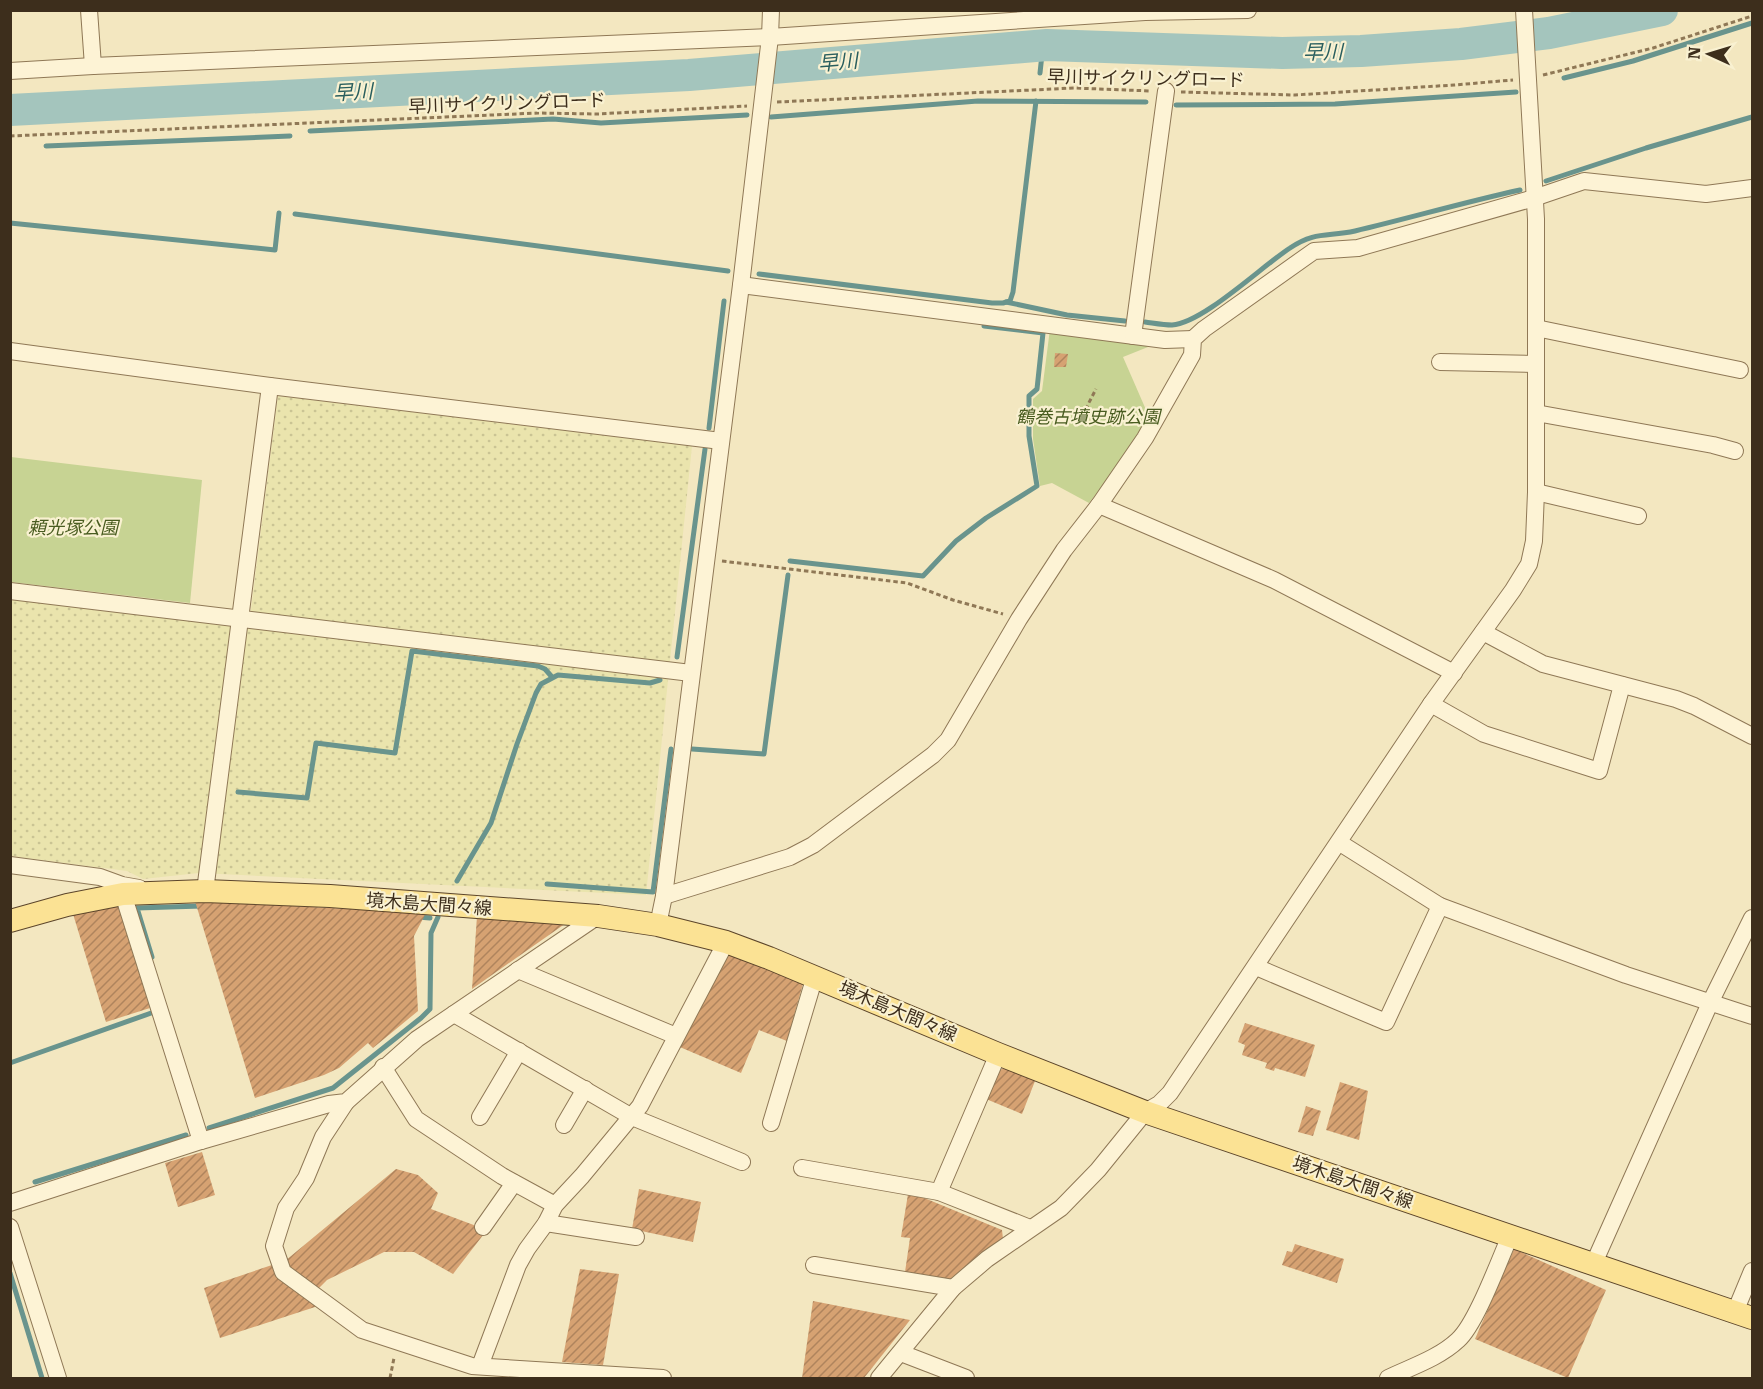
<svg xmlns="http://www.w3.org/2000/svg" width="1763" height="1389" viewBox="0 0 1763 1389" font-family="'Roboto Serif','Noto Sans JP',serif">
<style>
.farmland{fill:url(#farmland-dots)}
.park{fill:#c7d393}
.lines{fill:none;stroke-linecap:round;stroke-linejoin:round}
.stream{stroke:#69948d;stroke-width:5}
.river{stroke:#a4c5bd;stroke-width:32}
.building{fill:url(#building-hatch)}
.minor-casing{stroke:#8f7856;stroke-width:18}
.major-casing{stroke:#5c452a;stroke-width:24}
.path{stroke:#8f7856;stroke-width:3;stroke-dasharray:4.5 3;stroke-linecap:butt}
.minor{stroke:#fdf3d5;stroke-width:16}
.major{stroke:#fbe294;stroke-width:22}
.labels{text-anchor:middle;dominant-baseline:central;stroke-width:4.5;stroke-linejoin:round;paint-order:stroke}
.street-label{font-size:18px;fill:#3d2e1c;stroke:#f9f1d1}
.park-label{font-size:18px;font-style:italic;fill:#495c20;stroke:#f9f1d1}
.water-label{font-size:20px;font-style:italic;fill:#295e5e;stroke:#f9f1d1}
</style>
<defs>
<pattern id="farmland-dots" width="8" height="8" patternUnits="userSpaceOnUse" patternTransform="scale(1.5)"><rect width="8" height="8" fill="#eae4ad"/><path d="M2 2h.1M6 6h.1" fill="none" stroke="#cac494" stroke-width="1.8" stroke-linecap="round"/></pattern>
<pattern id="building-hatch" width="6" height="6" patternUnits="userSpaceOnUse" patternTransform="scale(1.5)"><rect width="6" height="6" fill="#d6a272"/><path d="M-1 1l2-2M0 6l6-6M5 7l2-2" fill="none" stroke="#af845d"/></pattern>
</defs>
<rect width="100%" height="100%" fill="#f3e7c0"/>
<!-- farmland -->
<path class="farmland" d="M 278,396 L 692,446 L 646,895 L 199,873 L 143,879 L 127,871 L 11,856 L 11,598 L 249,625 Z"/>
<!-- park -->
<g class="park">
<path d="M 1050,329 L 1153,345 L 1123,357 L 1150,419 L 1120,463 L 1089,503 L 1052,483 L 1040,486 L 1033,439 L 1033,399 L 1042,391 Z"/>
<path d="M 11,457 L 202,480 L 190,603 L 11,582 Z"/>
</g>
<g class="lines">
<!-- stream -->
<g class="stream">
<path d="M 1040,73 L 1043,45"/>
<path d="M 1564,78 L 1633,61 L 1752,23"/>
<path d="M 1176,105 L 1335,104 L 1516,92"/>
<path d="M 771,117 L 978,101 L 1146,102"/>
<path d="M 310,131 L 553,119 L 601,123 L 747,115"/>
<path d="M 46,146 L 290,136"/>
<path d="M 1546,181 L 1646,148 L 1752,117"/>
<path d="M 295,214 L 728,271"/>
<path d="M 10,223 L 275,250 L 279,213"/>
<path d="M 759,274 L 992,303 L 1003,303 L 1010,301 L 1013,292 L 1036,101"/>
<path d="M 1006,302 L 1067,315 L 1125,321"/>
<path d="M 1145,322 C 1153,323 1163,325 1172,325 C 1203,323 1262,266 1290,248 C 1315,231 1328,237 1355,231 C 1410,218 1465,202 1520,190"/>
<path d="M 709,428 L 724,301"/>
<path d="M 790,561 L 923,576 L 956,541 L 986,518 L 1037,486 L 1029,436 L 1029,396 L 1037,389 L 1043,333 L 984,326"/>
<path d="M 677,657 L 705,449"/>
<path d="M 692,749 L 764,754 L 788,575"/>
<path d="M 238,792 L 307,798 L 316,743 L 395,753 L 412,651 L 538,666 L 545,669 L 552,677"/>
<path d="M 457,881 L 491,823 L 517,744 L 536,693 L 541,684 L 558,675 L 650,683 L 660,680"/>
<path d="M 547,884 L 653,892 L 671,749"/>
<path d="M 418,917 L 430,918"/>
<path d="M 152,957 L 137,908 L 202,906"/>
<path d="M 10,1063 L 154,1012"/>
<path d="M 209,1128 L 333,1088 L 421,1018 L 430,1009 L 431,933 L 438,917"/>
<path d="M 35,1182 L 186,1135"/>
<path d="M 10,1273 L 42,1378"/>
</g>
<!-- river -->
<path class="river" d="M 10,110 L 689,75 L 1047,45 L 1282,53 L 1361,51 L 1461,44 L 1549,33 L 1662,10"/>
</g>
<!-- building -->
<g class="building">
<path d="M 1055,353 L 1068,354 L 1066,367 L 1054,367 Z"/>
<path d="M 195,901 L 426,913 L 414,936 L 418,1011 L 373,1048 L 368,1043 L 339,1068 L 324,1075 L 255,1098 Z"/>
<path d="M 120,905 L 150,1008 L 106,1022 L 73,914 Z"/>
<path d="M 477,916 L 569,921 L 472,989 Z"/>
<path d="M 727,952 L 804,980 L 787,1041 L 759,1030 L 741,1073 L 675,1045 Z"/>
<path d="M 1245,1023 L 1315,1045 L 1305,1077 L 1275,1068 L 1274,1071 L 1265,1068 L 1267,1063 L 1242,1055 L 1245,1045 L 1238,1042 Z"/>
<path d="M 1011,1065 L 1037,1076 L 1022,1114 L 986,1099 L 998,1071 Z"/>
<path d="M 1340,1082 L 1368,1091 L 1359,1140 L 1326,1130 Z"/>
<path d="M 1306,1106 L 1321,1111 L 1313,1136 L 1298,1132 Z"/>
<path d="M 202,1152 L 215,1195 L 178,1207 L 165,1163 Z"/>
<path d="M 396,1169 L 418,1175 L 438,1193 L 431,1209 L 487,1230 L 453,1274 L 414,1252 L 384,1252 L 327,1280 L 317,1290 L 286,1264 L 285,1261 Z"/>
<path d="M 639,1189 L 701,1202 L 693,1242 L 632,1229 Z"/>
<path d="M 908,1194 L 917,1195 L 1002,1230 L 1003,1239 L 950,1279 L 905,1272 L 910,1238 L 901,1237 Z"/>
<path d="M 1295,1244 L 1344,1259 L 1337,1283 L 1282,1265 L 1287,1251 L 1292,1252 Z"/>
<path d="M 1514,1249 L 1606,1290 L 1568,1378 L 1475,1339 Z"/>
<path d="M 272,1265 L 318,1306 L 220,1338 L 204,1288 Z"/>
<path d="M 580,1269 L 619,1274 L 603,1365 L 562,1362 Z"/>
<path d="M 813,1301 L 910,1320 L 864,1378 L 802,1378 Z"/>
</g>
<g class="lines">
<defs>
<g id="minor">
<path d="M 89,10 L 93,66"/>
<path d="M 10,71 L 93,66 L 770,37 L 1145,12 L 1248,10"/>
<path d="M 741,285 L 1165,340 L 1193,339"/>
<path d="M 1536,328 L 1740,370"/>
<path d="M 1133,336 L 1166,91"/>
<path d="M 10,351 L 270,386 L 721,441"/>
<path d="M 1440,362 L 1536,364"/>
<path d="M 1536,413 L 1713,445 L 1735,451"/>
<path d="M 1536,492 L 1638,516"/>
<path d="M 1099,505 L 1274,580 L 1454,673"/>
<path d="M 10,591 L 691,673"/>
<path d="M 1483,632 L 1543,664 L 1676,699 L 1694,706 L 1752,736"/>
<path d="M 1431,704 L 1484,734 L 1599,771 L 1622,685"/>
<path d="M 1340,843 L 1440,906 L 1626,975 L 1752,1016"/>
<path d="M 10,865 L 100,877 L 122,885 L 139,888"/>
<path d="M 205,891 L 270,386"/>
<path d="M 123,894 L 201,1141"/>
<path d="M 664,896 L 790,857 L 813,845 L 933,755 L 948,740 L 1019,619 L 1064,550 L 1099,505 L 1145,438 L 1192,355 L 1193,339 L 1204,329 L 1314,251 L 1358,248 L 1534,198 L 1584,181 L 1706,194 L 1752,188"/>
<path d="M 658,925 L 664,896 L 741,285 L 770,37 L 771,10"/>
<path d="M 1256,967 L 1386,1022 L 1440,906"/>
<path d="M 518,970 L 676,1036"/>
<path d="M 454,1014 L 632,1117 L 742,1162"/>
<path d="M 383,1067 L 416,1119 L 502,1176 L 555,1205"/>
<path d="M 346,1102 L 323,1137 L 306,1178 L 286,1208 L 274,1246 L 283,1272 L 362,1330 L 472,1366 L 663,1378"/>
<path d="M 480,1117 L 519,1051"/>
<path d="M 771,1123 L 815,976"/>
<path d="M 564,1125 L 585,1089"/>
<path d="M 802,1168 L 939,1192 L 1030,1228"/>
<path d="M 939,1192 L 998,1054"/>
<path d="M 10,1203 L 201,1141 L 329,1104 L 346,1102 L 417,1039 L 598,916"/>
<path d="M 546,1223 L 636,1237"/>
<path d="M 10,1227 L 58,1378"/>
<path d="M 483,1227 L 514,1183"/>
<path d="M 1594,1263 L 1710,1003 L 1752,918"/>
<path d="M 814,1265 L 953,1288"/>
<path d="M 1735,1312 L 1752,1271"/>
<path d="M 901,1353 L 966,1378"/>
<path d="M 480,1366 L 518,1265 L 527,1249 L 546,1223 L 555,1205 L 582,1176 L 640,1106 L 726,942"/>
<path d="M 879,1378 L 953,1288 L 987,1259 L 1061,1208 L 1098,1170 L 1145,1112 L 1159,1104 L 1170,1093 L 1431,704 L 1513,590 L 1529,564 L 1534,541 L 1536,492 L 1536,219 L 1524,10"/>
<path d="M 1388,1378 C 1411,1367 1439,1358 1458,1340 C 1476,1324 1499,1261 1510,1236"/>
</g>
<path id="major" d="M 10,921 L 67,905 L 123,894 L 205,891 L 330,896 L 598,916 L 658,925 L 726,942 L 769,958 L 998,1054 L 1145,1112 L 1752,1318"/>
</defs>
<!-- minor casing -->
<use href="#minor" class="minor-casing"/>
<!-- major casing -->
<use href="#major" class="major-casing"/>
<!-- path -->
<g class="path">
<path d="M 1543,75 L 1653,48 L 1752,16"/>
<path d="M 1181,92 L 1295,95 L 1454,85 L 1513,80"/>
<path d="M 777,102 L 1074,88 L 1151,91"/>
<path d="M 10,136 L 538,113 L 597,114 L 747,106"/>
<path d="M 1082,416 L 1096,389"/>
<path d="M 722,561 L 907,583 L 953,600 L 1003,614"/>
<path d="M 390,1378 L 394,1358"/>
</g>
<!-- minor -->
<use href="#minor" class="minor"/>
<!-- major -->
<use href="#major" class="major"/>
</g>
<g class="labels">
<!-- street labels -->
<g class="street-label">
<text transform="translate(1146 78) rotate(1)">早川サイクリングロード</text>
<text transform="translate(507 103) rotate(-2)">早川サイクリングロード</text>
<text transform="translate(429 904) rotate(4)">境木島大間々線</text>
<text transform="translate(898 1011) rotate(23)">境木島大間々線</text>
<text transform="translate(1353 1182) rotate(19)">境木島大間々線</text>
</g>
<!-- park labels -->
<g class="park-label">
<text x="1088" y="416">鶴巻古墳史跡公園</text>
<text x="73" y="527">頼光塚公園</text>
</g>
<!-- water labels -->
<g class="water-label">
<text transform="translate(1323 52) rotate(-1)">早川</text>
<text transform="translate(838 62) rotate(-5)">早川</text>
<text transform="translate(353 92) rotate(-3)">早川</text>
</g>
</g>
<!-- border -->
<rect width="1763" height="1389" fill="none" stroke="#3d2e1c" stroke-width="24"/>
<!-- north arrow -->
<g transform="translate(1709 54) rotate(274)" stroke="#f9f1d1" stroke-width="4.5" paint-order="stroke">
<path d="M0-4.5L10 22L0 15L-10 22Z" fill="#3d2e1c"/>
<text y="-9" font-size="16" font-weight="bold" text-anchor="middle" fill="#3d2e1c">N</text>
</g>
</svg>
